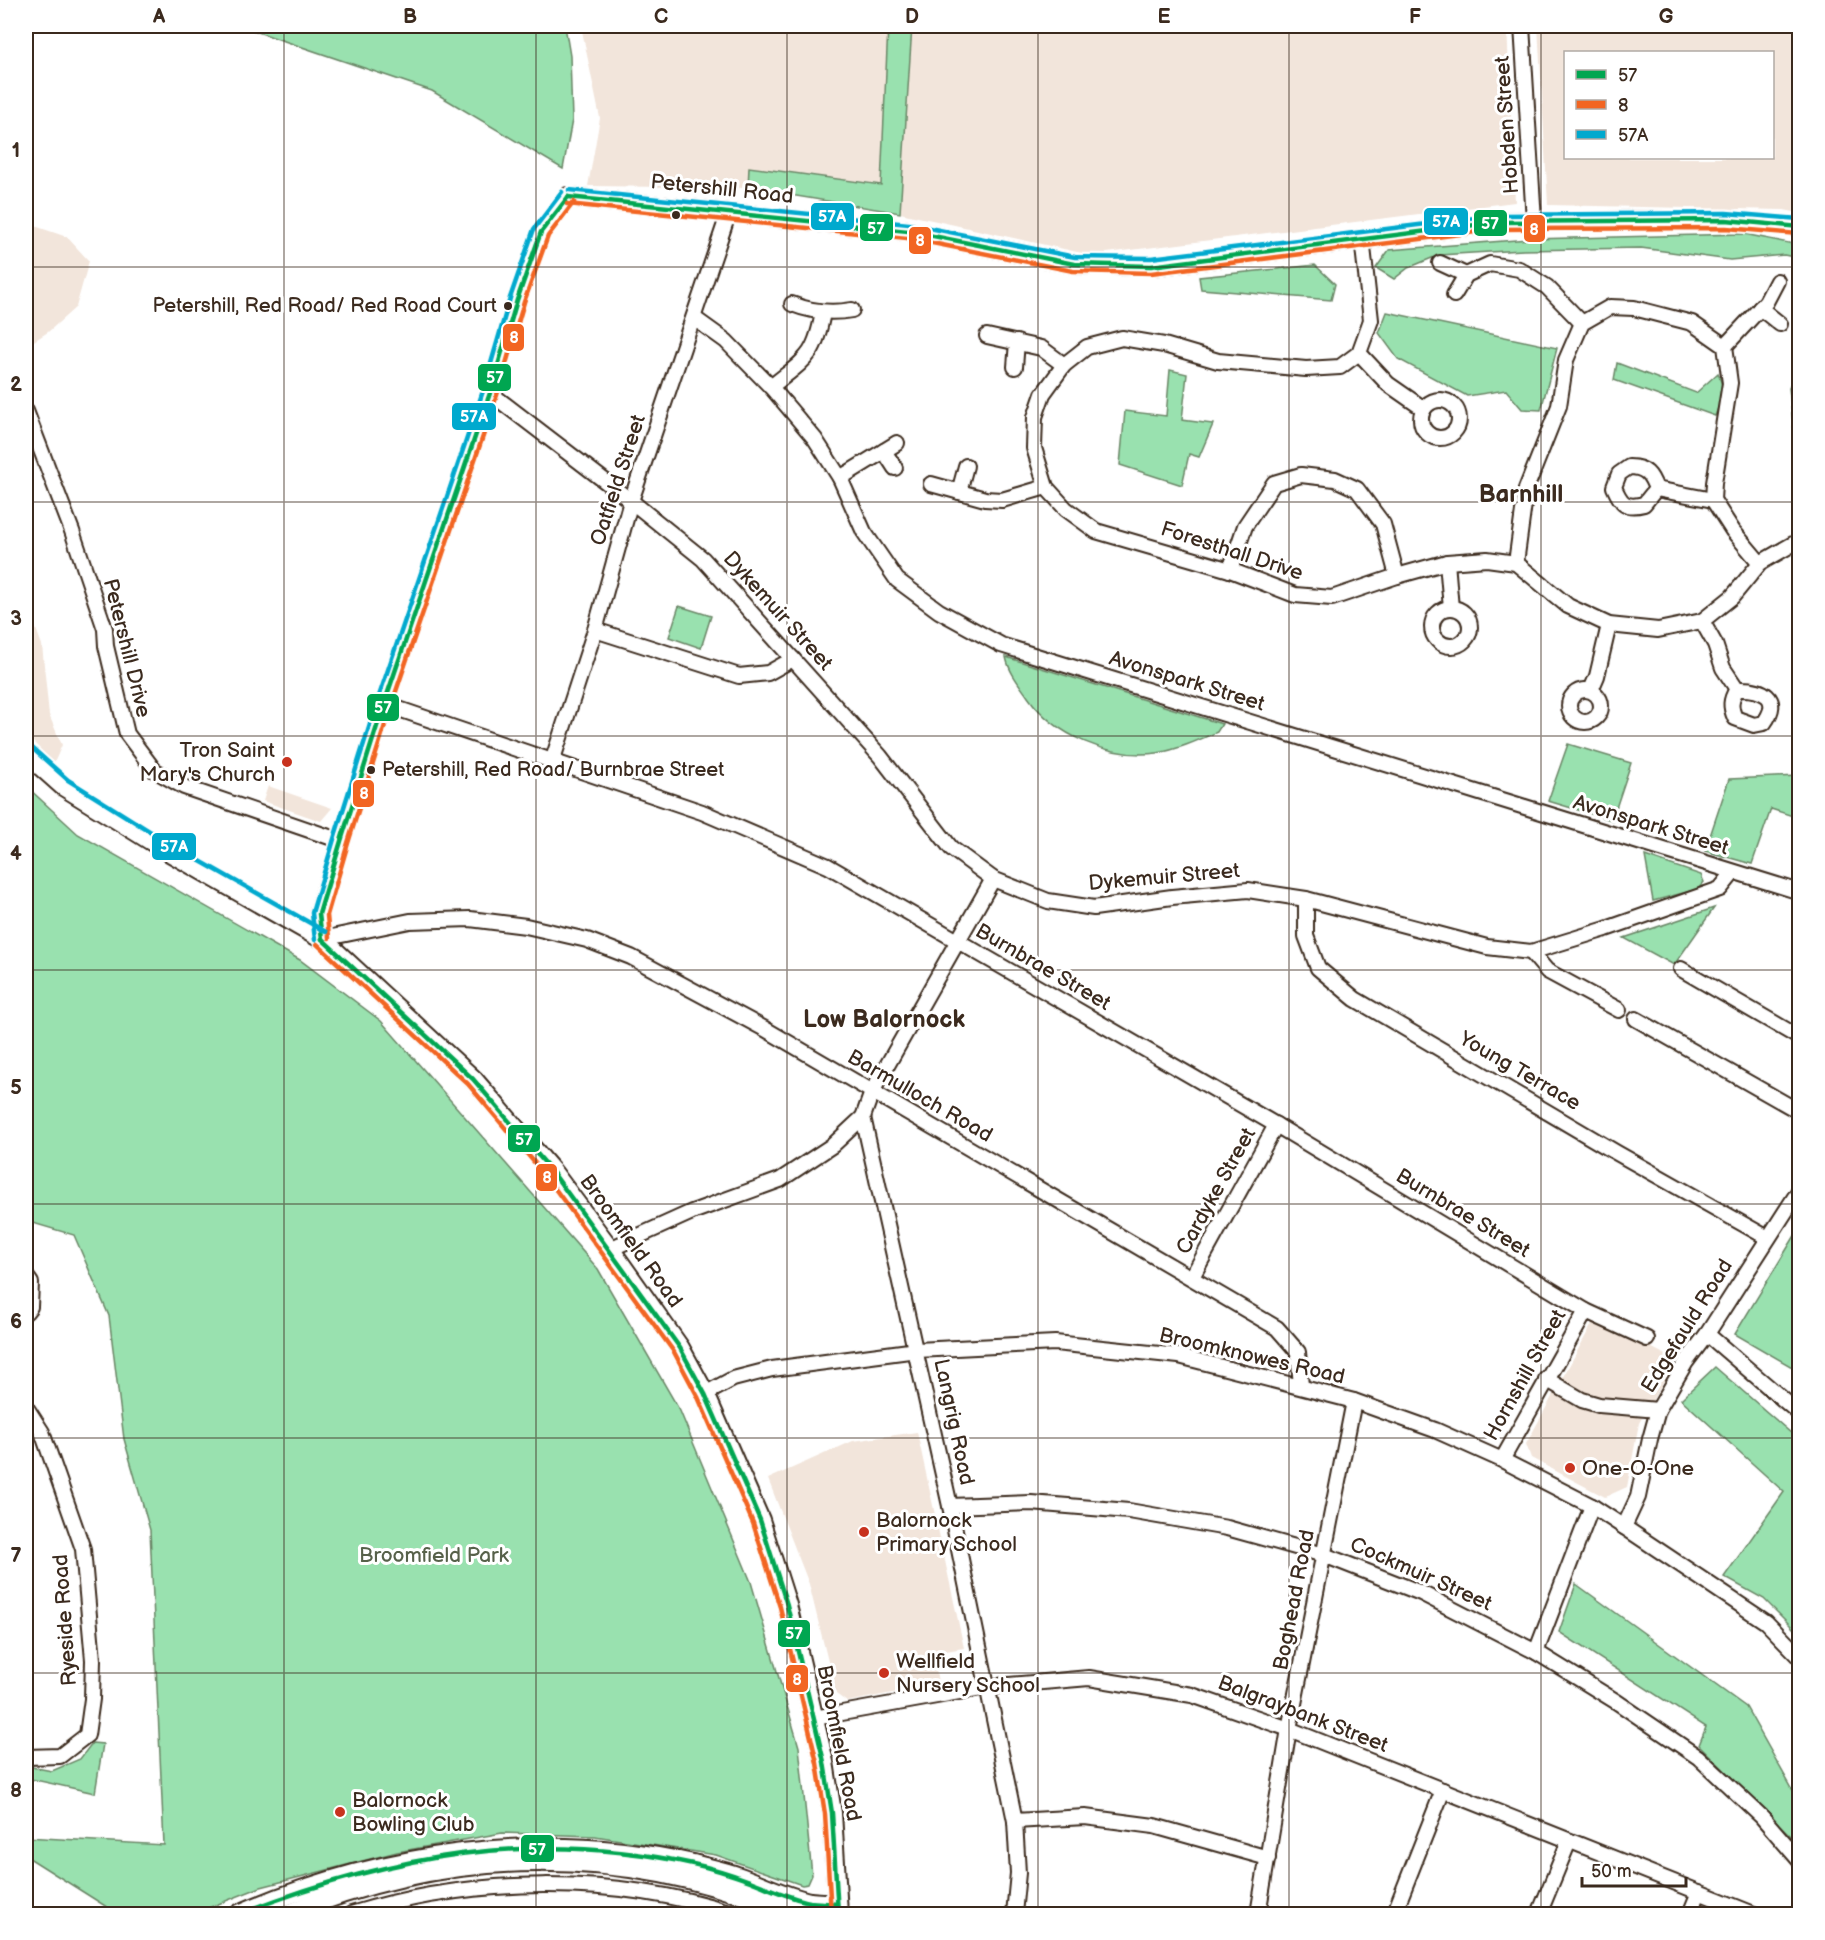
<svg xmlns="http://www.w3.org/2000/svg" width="1825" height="1940" viewBox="0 0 1825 1940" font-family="'Balsamiq Sans',sans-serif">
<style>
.built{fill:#f2e5db;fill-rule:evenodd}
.green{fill:#99e1af;stroke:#6a8666;stroke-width:1.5}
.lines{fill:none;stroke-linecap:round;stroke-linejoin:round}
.street-casing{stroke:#3b2a1e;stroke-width:18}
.secondary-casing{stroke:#3b2a1e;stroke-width:22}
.street{stroke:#fff;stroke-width:14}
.secondary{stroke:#fff;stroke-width:18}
.bus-1-casing{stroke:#fff;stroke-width:9}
.bus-2-casing{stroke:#fff;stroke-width:9}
.bus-3-casing{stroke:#fff;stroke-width:9}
.bus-1{stroke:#00a651;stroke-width:4.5}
.bus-2{stroke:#f26522;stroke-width:4.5}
.bus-3{stroke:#00a9ce;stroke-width:4.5}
.grid{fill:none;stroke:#3b2a1e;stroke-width:1.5;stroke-opacity:0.55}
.bus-dot{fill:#3b2a1e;stroke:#fff;stroke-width:2}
.poi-dot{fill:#c8321e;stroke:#fff;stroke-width:2}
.labels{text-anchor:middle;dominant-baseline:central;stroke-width:6;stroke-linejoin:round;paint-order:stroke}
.bus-label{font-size:20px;fill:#3b2a1e;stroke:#fff;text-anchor:end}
.street-label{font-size:21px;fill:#3b2a1e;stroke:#fff}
.poi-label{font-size:21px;fill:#3b2a1e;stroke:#fff;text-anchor:start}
.park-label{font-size:21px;fill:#57614a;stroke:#fff}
.quarter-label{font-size:24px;font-weight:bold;fill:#3b2a1e;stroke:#fff}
.line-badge{stroke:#fff;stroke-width:2}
.badge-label{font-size:16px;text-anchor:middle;font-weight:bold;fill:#fff}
.neatline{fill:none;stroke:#3b2a1e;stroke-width:2}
.grid-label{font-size:20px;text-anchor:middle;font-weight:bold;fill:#3b2a1e}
</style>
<rect width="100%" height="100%" fill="#fff"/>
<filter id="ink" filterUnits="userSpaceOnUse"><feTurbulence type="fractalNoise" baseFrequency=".0167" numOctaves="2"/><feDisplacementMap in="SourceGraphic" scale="12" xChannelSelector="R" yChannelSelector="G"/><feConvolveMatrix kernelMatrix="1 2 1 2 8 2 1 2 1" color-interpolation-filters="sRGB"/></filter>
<g filter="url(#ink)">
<!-- built -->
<g class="built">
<path d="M 581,26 L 888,26 L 881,185 L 750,167 L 748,188 L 588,186 L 600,118 Z"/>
<path d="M 912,26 L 1507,26 L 1515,202 L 1091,255 L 900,213 Z"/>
<path d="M 1538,26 L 1799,26 L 1799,213 L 1784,210 L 1548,205 ZM 1772,52 L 1772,158 L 1566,158 L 1566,52 Z"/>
<path d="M 26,223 L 67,237 L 89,261 L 76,307 L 48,332 L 26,346 Z"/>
<path d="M 26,602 L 42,645 L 49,715 L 62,745 L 54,763 L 26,735 Z"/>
<path d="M 268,786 L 332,808 L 321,821 L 263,801 Z"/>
<path d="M 1595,1319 L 1676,1360 L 1639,1423 L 1627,1487 L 1605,1497 L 1531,1458 L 1526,1444 Z"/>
<path d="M 917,1432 L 964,1648 L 934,1653 L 938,1684 L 847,1702 L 836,1694 L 809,1584 L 768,1479 L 853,1441 Z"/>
</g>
<!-- green -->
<g class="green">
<path d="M 240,26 L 565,26 L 570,56 L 572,120 L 563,169 L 432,91 Z"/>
<path d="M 888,26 L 912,26 L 900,213 L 748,188 L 749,167 L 881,185 Z"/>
<path d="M 1744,234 L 1799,245 L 1799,258 L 1784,255 L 1730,260 L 1641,248 L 1523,250 L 1439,255 L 1408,268 L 1394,279 L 1376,268 L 1389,250 L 1529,239 Z"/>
<path d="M 1315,265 L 1335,284 L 1331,300 L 1201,289 L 1199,277 Z"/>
<path d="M 1387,312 L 1557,348 L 1541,410 L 1522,409 L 1506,390 L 1467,396 L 1398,359 L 1379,333 Z"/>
<path d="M 1617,363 L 1696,393 L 1718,373 L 1724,391 L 1715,416 L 1614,380 Z"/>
<path d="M 1799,364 L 1799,420 L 1794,431 L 1789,388 Z"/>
<path d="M 1170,370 L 1187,374 L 1182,420 L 1213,424 L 1199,457 L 1189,454 L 1182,485 L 1120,465 L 1125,411 L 1166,416 Z"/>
<path d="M 679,606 L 711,616 L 701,648 L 669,637 Z"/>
<path d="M 1006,657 L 1222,724 L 1217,732 C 1199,740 1177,750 1157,753 C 1110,759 1055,736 1028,697 C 1019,684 1009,672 1006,657 Z"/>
<path d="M 1568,744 L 1631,763 L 1612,820 L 1548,801 Z"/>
<path d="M 1799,776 L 1799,818 L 1771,809 L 1752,864 L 1705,851 L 1729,779 Z"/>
<path d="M 26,786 L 78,834 L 300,960 L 381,1021 L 598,1269 L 680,1411 L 751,1582 L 799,1747 L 812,1875 L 808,1884 L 802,1885 L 716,1855 L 595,1836 L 502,1833 L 397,1852 L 261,1887 L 193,1914 L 110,1914 L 110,1909 L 26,1856 L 26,1837 L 164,1845 L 150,1530 L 124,1439 L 109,1316 L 74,1235 L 26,1221 Z"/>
<path d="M 1645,856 L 1701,875 L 1704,882 L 1698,889 L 1653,901 Z"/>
<path d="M 1714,908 L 1674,965 L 1624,938 Z"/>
<path d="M 1799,1229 L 1799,1371 L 1735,1334 Z"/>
<path d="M 1715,1367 L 1799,1440 L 1799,1634 L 1764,1599 L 1724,1577 L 1784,1492 L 1681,1399 Z"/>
<path d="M 1576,1584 L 1746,1707 L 1799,1801 L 1799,1844 L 1699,1745 L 1706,1727 L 1559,1632 Z"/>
<path d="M 92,1743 L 103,1744 L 95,1793 L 26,1778 L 26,1766 L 52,1771 L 80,1759 Z"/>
</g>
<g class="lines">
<defs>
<g id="street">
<path d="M 1522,26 L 1534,221"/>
<path d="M 1362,238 L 1371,320 L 1359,353 L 1340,367 L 1306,369 L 1218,361 L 1164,345 L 1122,338 L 1087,347 L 1064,365 L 1043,394 L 1035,417 L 1034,448 L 1046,487 L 1066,509 L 1096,531 L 1230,570 L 1295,595 L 1332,598 L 1397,576 L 1447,562 L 1487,559 L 1516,563 L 1568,606 L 1609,625 L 1658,630 L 1702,621 L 1732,597 L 1760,563 L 1800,540"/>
<path d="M 1440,263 L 1466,275"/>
<path d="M 1454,295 L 1466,275 L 1490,264 L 1519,269 L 1547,287 L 1582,323"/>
<path d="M 792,304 C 812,312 830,314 852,310"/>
<path d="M 1760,308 L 1780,324"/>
<path d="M 694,318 L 726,341 L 771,387 L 815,439 L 840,478 L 864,532 L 897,580 L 939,611 L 1001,645 L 1800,892"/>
<path d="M 987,336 L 1041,348 L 1064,365"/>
<path d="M 1725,346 L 1766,302 L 1777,281"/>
<path d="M 1359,353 L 1388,384 L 1424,409"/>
<path d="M 1015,367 L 1017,342"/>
<path d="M 771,387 C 805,359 815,358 823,312"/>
<path d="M 490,393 L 631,501 L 703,559 L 880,756 L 951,848 L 993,879 L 1048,901 L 1094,908 L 1172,897 L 1248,890 L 1306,899 L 1487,947 L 1531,952 L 1606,929 L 1720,889 L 1733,873"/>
<circle cx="1440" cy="419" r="19"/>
<path d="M 26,411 L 72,531 L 105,629 L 106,646 L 127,734 L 154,770 L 184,787 L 341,841"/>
<path d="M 884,451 L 895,468"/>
<path d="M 1629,467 C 1646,467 1651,475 1656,489 L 1644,504 C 1625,509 1621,503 1614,487 L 1619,474 Z"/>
<path d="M 840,478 L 897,443"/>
<path d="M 931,484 L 985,499 L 1002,500 L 1046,487"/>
<path d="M 1656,489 L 1713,500"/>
<path d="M 959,492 L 966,466"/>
<path d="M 1447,562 L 1451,608"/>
<path d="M 1516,563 L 1526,489 L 1559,406 L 1566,360 L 1582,323 L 1610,307 L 1634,308 L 1692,323 L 1725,346 L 1730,383 L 1714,483 L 1713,500 L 1733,531 L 1760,563"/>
<path d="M 1230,570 L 1245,526 L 1274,483 L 1301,475 L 1335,479 L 1357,489 L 1383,524 L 1397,576"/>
<circle cx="1451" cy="627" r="19"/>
<path d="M 1702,621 L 1715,644 L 1723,668 L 1737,689"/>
<path d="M 595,630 L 739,676 L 768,673 L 793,659"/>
<path d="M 1737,689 C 1762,688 1783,697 1764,723 L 1754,725 L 1735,718 C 1730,707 1730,700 1737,689 Z"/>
<circle cx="1585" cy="706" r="16"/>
<path d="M 1591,690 L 1597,676 L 1609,625"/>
<path d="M 384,704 L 702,812 L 828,866 L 1276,1125 L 1586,1311 L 1647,1339"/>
<path d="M 552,762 L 595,630 L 631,501 L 729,212"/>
<path d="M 1306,899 L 1306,936 L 1318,968 L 1355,999 L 1617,1153 L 1768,1238"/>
<path d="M 322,939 L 410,921 L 470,919 L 526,926 L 587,940 L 631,957 L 765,1029 L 1277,1328 L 1298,1352 L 1301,1386"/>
<path d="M 1531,952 L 1547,971 L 1619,1010"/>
<path d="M 1681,969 L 1800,1038"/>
<path d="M 1636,1019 L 1800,1112"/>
<path d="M 863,1117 L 950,1506 L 1015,1821 L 1018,1873 L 1014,1914"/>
<path d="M 610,1249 L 692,1212 L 780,1180 L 833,1145 L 863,1117 L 872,1092 L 993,879"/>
<path d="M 26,1276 L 31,1283 L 30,1307 L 26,1312"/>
<path d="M 1192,1277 L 1276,1125"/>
<path d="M 1707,1334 L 1800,1414"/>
<path d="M 1546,1379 L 1582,1400 L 1599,1405 L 1658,1410"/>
<path d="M 705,1394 L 733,1379 L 772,1369 L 917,1350 L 1055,1343 L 1179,1356 L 1354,1401 L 1435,1430 L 1502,1460 L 1592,1506 L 1624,1527 L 1766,1622 L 1800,1657"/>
<path d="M 26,1407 L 42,1432 L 83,1549 L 93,1660 L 92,1699 L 87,1735 L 60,1756 L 26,1757"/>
<path d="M 1502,1460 L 1586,1311"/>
<path d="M 950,1506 L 1031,1503 L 1129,1511 L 1227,1528 L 1324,1555 L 1421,1593 L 1536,1652 L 1617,1702 L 1698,1757 L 1762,1817 L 1800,1861"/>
<path d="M 1624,1527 L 1638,1497 L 1650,1439 L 1658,1410 L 1686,1362 L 1707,1334 L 1800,1189"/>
<path d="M 1536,1652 L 1592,1506"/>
<path d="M 814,1718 L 987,1687 L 1089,1678 L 1192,1695 L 1289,1729 L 1754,1914"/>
<path d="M 1015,1821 L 1085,1817 L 1154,1826 L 1268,1858"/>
<path d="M 351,1914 C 471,1877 615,1874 735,1914"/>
<path d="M 1258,1914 L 1289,1729 L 1354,1401"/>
<path d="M 1394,1914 L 1443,1790"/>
<path d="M 1539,1914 L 1569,1841"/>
<path d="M 1690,1914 L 1699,1892"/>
</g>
<g id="secondary">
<path d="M 26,753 L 63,786 L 166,850 L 322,939 L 473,1079 L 551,1170 L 610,1249 L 680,1348 L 705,1394 L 760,1520 L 787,1605 L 824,1762 L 832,1813 L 838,1914"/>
<path d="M 322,939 L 319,914 L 341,841 L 384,704 L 490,393 L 517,300 L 541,232 L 568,197 L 908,231 L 1074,264 L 1151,266 L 1499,222 L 1726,220 L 1800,227"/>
<path d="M 239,1914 C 382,1853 540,1829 693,1864 C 708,1868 723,1871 737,1876 C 761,1884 785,1897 810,1902 C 819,1903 828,1903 837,1904"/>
<path d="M 288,1914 C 453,1845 628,1844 793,1914"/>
</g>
</defs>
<!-- street casing -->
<use href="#street" class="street-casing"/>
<!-- secondary casing -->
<use href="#secondary" class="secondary-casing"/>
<!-- street -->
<use href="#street" class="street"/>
<!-- secondary -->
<use href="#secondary" class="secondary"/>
<defs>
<g id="bus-1">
<path d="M 568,197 L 908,231 L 1074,264 L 1151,266 L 1499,222 L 1726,220 L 1800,227"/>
<path d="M 322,939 L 473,1079 L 551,1170 L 680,1348 L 705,1394 L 760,1520 L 787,1605 L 824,1762 L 832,1813 L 838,1914"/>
<path d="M 322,939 L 319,914 L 341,841 L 384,704 L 490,393 L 517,300 L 541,232 L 568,197"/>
<path d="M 239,1914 C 390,1855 533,1829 693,1864 C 712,1868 731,1874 750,1881 C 769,1888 789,1898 810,1902 C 819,1903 828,1903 837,1904"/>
</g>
<g id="bus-2">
<path d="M 567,204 L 907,238 L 1073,271 L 1151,273 L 1500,229 L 1726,228 L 1799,234"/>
<path d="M 329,938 L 327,915 L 348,843 L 391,706 L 497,395 L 524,302 L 548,236 L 574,202"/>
<path d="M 317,944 L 468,1084 L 545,1175 L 674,1352 L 698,1397 L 753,1523 L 780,1607 L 817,1763 L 825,1814 L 831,1914"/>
</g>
<g id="bus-3">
<path d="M 569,190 L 909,224 L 1075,257 L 1151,258 L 1499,215 L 1726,213 L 1800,219"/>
<path d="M 31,747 L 68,780 L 170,844 L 326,932"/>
<path d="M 315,940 L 312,913 L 334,839 L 377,702 L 483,391 L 510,298 L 534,229 L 562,192"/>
</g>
</defs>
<!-- bus-1 casing -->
<use href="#bus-1" class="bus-1-casing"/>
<!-- bus-2 casing -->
<use href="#bus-2" class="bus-2-casing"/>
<!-- bus-3 casing -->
<use href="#bus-3" class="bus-3-casing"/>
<!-- bus-1 -->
<use href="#bus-1" class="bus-1"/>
<!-- bus-2 -->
<use href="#bus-2" class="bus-2"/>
<!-- bus-3 -->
<use href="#bus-3" class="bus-3"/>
</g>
</g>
<!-- grid -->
<path class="grid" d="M 284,26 L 284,1914M 536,26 L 536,1914M 787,26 L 787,1914M 1038,26 L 1038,1914M 1289,26 L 1289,1914M 1541,26 L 1541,1914M 26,267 L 1800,267M 26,502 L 1800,502M 26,736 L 1800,736M 26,970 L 1800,970M 26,1204 L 1800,1204M 26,1438 L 1800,1438M 26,1673 L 1800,1673"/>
<!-- markers -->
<g class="bus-dot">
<circle cx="676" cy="215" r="5"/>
<circle cx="508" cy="306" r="5"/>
<circle cx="371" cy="770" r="5"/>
</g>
<g class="poi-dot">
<circle cx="287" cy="762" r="6"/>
<circle cx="1570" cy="1468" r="6"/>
<circle cx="864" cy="1532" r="6"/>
<circle cx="884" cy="1673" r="6"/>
<circle cx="340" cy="1812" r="6"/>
</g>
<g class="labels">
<!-- bus labels -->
<g class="bus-label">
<text x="497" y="306">Petershill, Red Road/ Red Road Court</text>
<text x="382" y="770" text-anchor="start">Petershill, Red Road/ Burnbrae Street</text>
</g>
<!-- street labels -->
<g class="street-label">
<text transform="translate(1507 125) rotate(-94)">Hobden Street</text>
<text transform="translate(722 189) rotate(6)">Petershill Road</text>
<text transform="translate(618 480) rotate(-72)">Oatfield Street</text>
<text transform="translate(1232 551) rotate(18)">Foresthall Drive</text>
<text transform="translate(778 611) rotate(48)">Dykemuir Street</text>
<text transform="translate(127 648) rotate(76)">Petershill Drive</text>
<text transform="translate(1187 681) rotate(17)">Avonspark Street</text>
<text transform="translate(1651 825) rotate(17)">Avonspark Street</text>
<text transform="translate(1164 877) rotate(-5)">Dykemuir Street</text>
<text transform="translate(1043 967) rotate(30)">Burnbrae Street</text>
<text transform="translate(1520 1071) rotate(30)">Young Terrace</text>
<text transform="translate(920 1096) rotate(30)">Barmulloch Road</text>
<text transform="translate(1216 1191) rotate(-61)">Cardyke Street</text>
<text transform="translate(1463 1213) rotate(31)">Burnbrae Street</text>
<text transform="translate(631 1241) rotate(54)">Broomfield Road</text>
<text transform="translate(1687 1326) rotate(-58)">Edgefauld Road</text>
<text transform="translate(1252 1356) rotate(13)">Broomknowes Road</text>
<text transform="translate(1525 1375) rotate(-61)">Hornshill Street</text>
<text transform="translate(954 1422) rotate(78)">Langrig Road</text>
<text transform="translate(1421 1574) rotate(24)">Cockmuir Street</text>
<text transform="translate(1294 1600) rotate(-79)">Boghead Road</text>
<text transform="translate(65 1620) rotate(-94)">Ryeside Road</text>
<text transform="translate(1303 1714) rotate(21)">Balgraybank Street</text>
<text transform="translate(839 1743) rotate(79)">Broomfield Road</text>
</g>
<!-- poi labels -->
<g class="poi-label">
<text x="275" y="750" text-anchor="end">Tron Saint<tspan x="275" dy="24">Mary's Church</tspan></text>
<text x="1582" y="1468">One-O-One</text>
<text x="876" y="1520">Balornock<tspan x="876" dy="24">Primary School</tspan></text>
<text x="896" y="1661">Wellfield<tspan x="896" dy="24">Nursery School</tspan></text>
<text x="352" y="1800">Balornock<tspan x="352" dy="24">Bowling Club</tspan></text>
</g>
<!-- park labels -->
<g class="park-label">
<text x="434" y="1555">Broomfield Park</text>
</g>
<!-- quarter labels -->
<g class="quarter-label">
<text x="1521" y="494">Barnhill</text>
<text x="884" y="1019">Low Balornock</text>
</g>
</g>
<g class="line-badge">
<rect x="810" y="202" width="45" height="29" rx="6" fill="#00a9ce"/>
<rect x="1423" y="207" width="46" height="29" rx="6" fill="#00a9ce"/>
<rect x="1473" y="209" width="35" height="28" rx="6" fill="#00a651"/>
<rect x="859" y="213" width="35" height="29" rx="6" fill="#00a651"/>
<rect x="1523" y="214" width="23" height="29" rx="6" fill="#f26522"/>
<rect x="908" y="226" width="24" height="29" rx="6" fill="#f26522"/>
<rect x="502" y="323" width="23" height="29" rx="6" fill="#f26522"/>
<rect x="477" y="363" width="35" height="29" rx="6" fill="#00a651"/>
<rect x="451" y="402" width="46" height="29" rx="6" fill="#00a9ce"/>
<rect x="366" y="693" width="34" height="29" rx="6" fill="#00a651"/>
<rect x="352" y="779" width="23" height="29" rx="6" fill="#f26522"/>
<rect x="151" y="832" width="46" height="29" rx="6" fill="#00a9ce"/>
<rect x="507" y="1124" width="34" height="29" rx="6" fill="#00a651"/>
<rect x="535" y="1163" width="23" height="29" rx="6" fill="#f26522"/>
<rect x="777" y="1619" width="34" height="29" rx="6" fill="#00a651"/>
<rect x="785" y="1664" width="24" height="29" rx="6" fill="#f26522"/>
<rect x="520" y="1834" width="35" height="29" rx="6" fill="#00a651"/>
</g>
<g class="badge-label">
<text x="832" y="222">57A</text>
<text x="1446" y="227">57A</text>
<text x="1490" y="229">57</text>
<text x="876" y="234">57</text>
<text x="1534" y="235">8</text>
<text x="920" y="246">8</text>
<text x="514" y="343">8</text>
<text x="495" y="383">57</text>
<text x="474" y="422">57A</text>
<text x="383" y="713">57</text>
<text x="364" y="799">8</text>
<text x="174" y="852">57A</text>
<text x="524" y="1145">57</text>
<text x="547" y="1183">8</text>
<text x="794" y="1639">57</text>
<text x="797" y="1685">8</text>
<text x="537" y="1855">57</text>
</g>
<!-- margin -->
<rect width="1825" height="1940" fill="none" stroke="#fff" stroke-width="66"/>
<!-- legend -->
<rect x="1564" y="51" width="210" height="108" fill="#ffffff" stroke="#b1aaa5" stroke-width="1.5"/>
<rect x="1576" y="70" width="30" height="9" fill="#00a651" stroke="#b1aaa5" stroke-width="1.5"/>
<text x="1618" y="81" font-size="18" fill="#3b2a1e">57</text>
<rect x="1576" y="100" width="30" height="9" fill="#f26522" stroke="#b1aaa5" stroke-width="1.5"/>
<text x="1618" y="111" font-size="18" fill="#3b2a1e">8</text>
<rect x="1576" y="130" width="30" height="9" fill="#00a9ce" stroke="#b1aaa5" stroke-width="1.5"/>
<text x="1618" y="141" font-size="18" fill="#3b2a1e">57A</text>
<!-- scale -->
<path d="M1582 1877v9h104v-9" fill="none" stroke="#3b2a1e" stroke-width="3"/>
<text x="1591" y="1877" font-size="18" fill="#3b2a1e" stroke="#ffffff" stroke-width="4.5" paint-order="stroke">50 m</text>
<rect x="33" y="33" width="1759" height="1874" class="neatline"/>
<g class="grid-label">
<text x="159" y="23">A</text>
<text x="410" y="23">B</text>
<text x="661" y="23">C</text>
<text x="912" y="23">D</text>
<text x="1164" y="23">E</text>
<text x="1415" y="23">F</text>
<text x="1666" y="23">G</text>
<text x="16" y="157">1</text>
<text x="16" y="391">2</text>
<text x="16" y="625">3</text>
<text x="16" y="860">4</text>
<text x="16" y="1094">5</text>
<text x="16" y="1328">6</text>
<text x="16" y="1562">7</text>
<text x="16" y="1797">8</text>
</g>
</svg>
